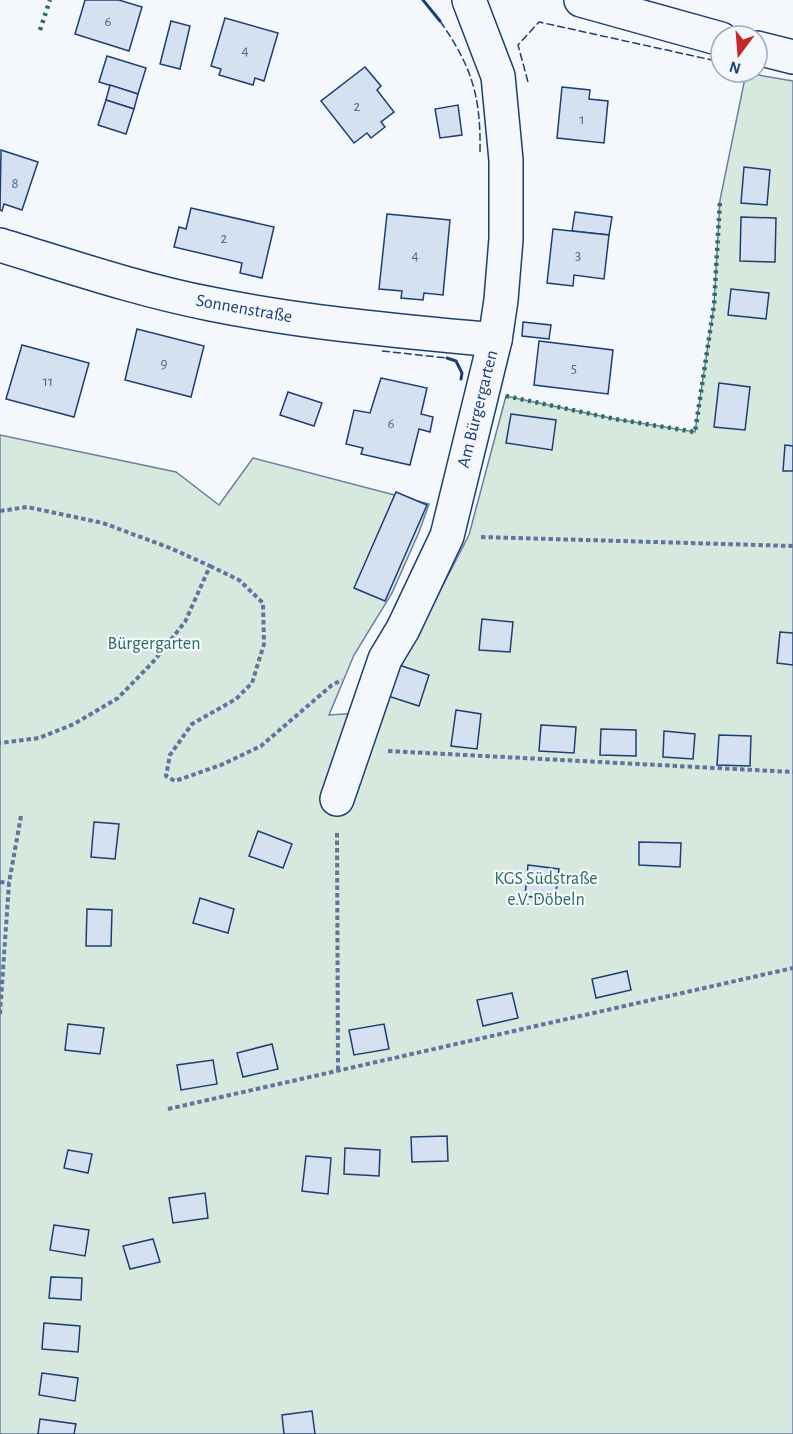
<svg xmlns="http://www.w3.org/2000/svg" width="793" height="1434" viewBox="0 0 793 1434" font-family="'Alegreya Sans',sans-serif">
<style>
.green{fill:#d7e8df;stroke:#687fa3;stroke-width:1.5}
.building{fill:#d5e0f0;stroke:#1d3f73;stroke-width:1.5}
.lines{fill:none;stroke-linecap:round;stroke-linejoin:round}
.minor-casing{stroke:#1d3f73;stroke-width:36}
.path{stroke:#5e769c;stroke-width:4;stroke-dasharray:4.5 3;stroke-linecap:butt}
.minor{stroke:#f4f7fb;stroke-width:33}
.hedge{stroke:#2c6c60;stroke-width:4.5;stroke-dasharray:3 4.5;stroke-linecap:butt}
.fence{stroke:#1d3f73;stroke-width:1.5;stroke-dasharray:8 3;stroke-linecap:butt}
.wall{stroke:#1d3f73;stroke-width:3}
.labels{text-anchor:middle;dominant-baseline:central;stroke-width:4.5;stroke-linejoin:round;paint-order:stroke}
.number-label{font-size:15px;fill:#4b6792}
.street-label{font-size:18px;fill:#1d3f73;stroke:#f4f7fb}
.park-label{font-size:18px;fill:#2c6c60;stroke:#f4f7fb}
</style>
<rect width="100%" height="100%" fill="#f4f7fb"/>
<!-- green -->
<path class="green" d="M 746,73 L 793,81 L 793,1434 L 0,1434 L 0,435 L 176,472 L 219,505 L 253,458 L 429,504 L 419,532 L 392,593 L 354,655 L 329,715 L 377,712 L 469,535 L 506,396 L 615,419 L 695,432 L 714,305 L 720,200 Z"/>
<!-- building -->
<g class="building">
<path d="M 85,0 L 119,0 L 142,7 L 129,51 L 75,34 Z"/>
<path d="M 225,18 L 278,33 L 264,81 L 255,78 L 253,85 L 219,75 L 221,69 L 211,66 Z"/>
<path d="M 171,21 L 190,26 L 180,69 L 160,64 Z"/>
<path d="M 107,56 L 146,68 L 138,94 L 99,82 Z"/>
<path d="M 365,67 L 381,86 L 377,90 L 394,112 L 381,122 L 385,127 L 371,138 L 367,133 L 354,143 L 321,101 Z"/>
<path d="M 110,85 L 138,94 L 134,109 L 106,100 Z"/>
<path d="M 562,87 L 590,90 L 589,99 L 608,101 L 604,143 L 557,138 Z"/>
<path d="M 106,100 L 134,109 L 126,134 L 98,125 Z"/>
<path d="M 458,105 L 462,135 L 440,138 L 435,109 Z"/>
<path d="M 1,150 L 38,162 L 22,210 L 4,204 L 2,211 L 0,210 Z"/>
<path d="M 744,167 L 770,170 L 767,205 L 741,203 Z"/>
<path d="M 191,208 L 274,227 L 262,278 L 240,273 L 242,263 L 174,247 L 179,227 L 186,229 Z"/>
<path d="M 575,212 L 612,217 L 609,235 L 572,231 Z"/>
<path d="M 387,214 L 450,220 L 443,295 L 424,293 L 423,300 L 401,298 L 402,291 L 379,289 Z"/>
<path d="M 741,217 L 776,218 L 775,262 L 740,261 Z"/>
<path d="M 553,229 L 609,235 L 604,279 L 574,275 L 573,286 L 547,283 Z"/>
<path d="M 731,289 L 769,293 L 766,319 L 728,315 Z"/>
<path d="M 523,322 L 551,325 L 549,339 L 522,336 Z"/>
<path d="M 137,329 L 204,346 L 191,397 L 125,380 Z"/>
<path d="M 539,341 L 613,350 L 608,394 L 534,385 Z"/>
<path d="M 22,345 L 89,363 L 74,417 L 6,399 Z"/>
<path d="M 381,378 L 427,388 L 421,414 L 433,417 L 430,432 L 419,429 L 410,465 L 361,454 L 363,448 L 346,444 L 354,410 L 370,413 Z"/>
<path d="M 719,383 L 750,387 L 745,430 L 714,427 Z"/>
<path d="M 288,392 L 322,403 L 314,426 L 280,415 Z"/>
<path d="M 511,414 L 556,420 L 552,450 L 506,443 Z"/>
<path d="M 785,445 L 793,446 L 793,471 L 783,471 Z"/>
<path d="M 396,492 L 427,505 L 385,601 L 354,588 Z"/>
<path d="M 482,619 L 513,622 L 510,652 L 479,650 Z"/>
<path d="M 780,632 L 793,633 L 793,665 L 777,663 Z"/>
<path d="M 396,664 L 429,675 L 419,706 L 385,695 Z"/>
<path d="M 456,710 L 481,714 L 477,749 L 451,746 Z"/>
<path d="M 541,725 L 576,727 L 574,753 L 539,751 Z"/>
<path d="M 601,729 L 636,730 L 636,756 L 600,755 Z"/>
<path d="M 664,731 L 695,734 L 693,759 L 663,757 Z"/>
<path d="M 719,735 L 751,736 L 750,766 L 717,765 Z"/>
<path d="M 94,822 L 119,824 L 115,859 L 91,857 Z"/>
<path d="M 258,831 L 292,844 L 283,868 L 249,856 Z"/>
<path d="M 639,842 L 681,843 L 680,867 L 639,865 Z"/>
<path d="M 528,865 L 559,869 L 555,900 L 525,896 Z"/>
<path d="M 200,898 L 234,909 L 228,933 L 193,923 Z"/>
<path d="M 87,909 L 112,910 L 111,946 L 86,946 Z"/>
<path d="M 627,971 L 631,990 L 596,998 L 592,979 Z"/>
<path d="M 512,993 L 518,1018 L 483,1026 L 477,1000 Z"/>
<path d="M 68,1024 L 104,1028 L 100,1054 L 65,1050 Z"/>
<path d="M 384,1024 L 389,1049 L 354,1055 L 349,1030 Z"/>
<path d="M 272,1044 L 278,1069 L 243,1077 L 237,1053 Z"/>
<path d="M 213,1060 L 217,1084 L 181,1090 L 177,1065 Z"/>
<path d="M 447,1136 L 448,1161 L 412,1162 L 411,1137 Z"/>
<path d="M 345,1148 L 380,1150 L 379,1176 L 344,1174 Z"/>
<path d="M 68,1150 L 92,1154 L 88,1173 L 64,1168 Z"/>
<path d="M 306,1156 L 331,1158 L 328,1194 L 302,1191 Z"/>
<path d="M 205,1193 L 208,1218 L 173,1223 L 169,1198 Z"/>
<path d="M 54,1225 L 89,1230 L 85,1256 L 50,1250 Z"/>
<path d="M 153,1239 L 160,1262 L 130,1269 L 123,1246 Z"/>
<path d="M 51,1277 L 82,1278 L 81,1300 L 49,1298 Z"/>
<path d="M 44,1323 L 80,1326 L 78,1352 L 42,1349 Z"/>
<path d="M 42,1373 L 78,1378 L 75,1401 L 39,1395 Z"/>
<path d="M 312,1411 L 315,1434 L 284,1434 L 282,1415 Z"/>
<path d="M 40,1419 L 76,1424 L 74,1434 L 38,1434 Z"/>
</g>
<g class="lines">
<defs>
<g id="minor">
<path d="M 581,0 L 721,39"/>
<path d="M 757,48 L 793,57"/>
<path d="M 0,245 C 69,266 139,290 211,304 C 305,323 400,331 495,340"/>
<path d="M 337,799 L 385,659 L 403,629 L 447,536 L 495,340 L 501,300 L 506,239 L 506,160 L 498,76 L 469,0"/>
</g>
</defs>
<!-- minor casing -->
<use href="#minor" class="minor-casing"/>
<!-- path -->
<g class="path">
<path d="M 0,511 L 27,507 L 103,523 L 170,548 L 210,566 L 185,622 L 153,662 L 118,698 L 74,724 L 39,738 L 0,743"/>
<path d="M 481,537 L 793,546"/>
<path d="M 210,566 L 239,580 L 263,603 L 264,644 L 252,683 L 236,699 L 192,724 L 170,755 L 166,776 L 175,781 L 221,765 L 261,746 L 332,685 L 342,680"/>
<path d="M 388,751 L 793,772"/>
<path d="M 337,833 L 338,1071"/>
<path d="M 0,882 L 9,883"/>
<path d="M 0,1014 L 9,883 L 21,816"/>
<path d="M 168,1109 L 793,968"/>
</g>
<!-- minor -->
<use href="#minor" class="minor"/>
<!-- hedge -->
<g class="hedge">
<path d="M 40,30 L 50,0"/>
<path d="M 506,396 L 615,419 L 695,432 L 714,305 L 720,200"/>
</g>
<!-- fence -->
<g class="fence">
<path d="M 440,21 C 472,67 481,96 480,153"/>
<path d="M 528,82 L 518,45 L 539,22 L 721,62"/>
<path d="M 382,351 L 447,358"/>
</g>
<!-- wall -->
<g class="wall">
<path d="M 423,0 L 440,21"/>
<path d="M 447,358 L 456,361 L 462,373 L 461,379"/>
</g>
</g>
<g class="labels">
<!-- number labels -->
<g class="number-label">
<text x="108" y="21">6</text>
<text x="245" y="50">4</text>
<text x="357" y="106">2</text>
<text x="582" y="119">1</text>
<text x="15" y="183">8</text>
<text x="224" y="238">2</text>
<text x="415" y="255">4</text>
<text x="578" y="255">3</text>
<text x="164" y="363">9</text>
<text x="574" y="368">5</text>
<text x="48" y="381">11</text>
<text x="391" y="423">6</text>
</g>
<!-- street labels -->
<g class="street-label">
<text transform="translate(244 309) rotate(10)">Sonnenstraße</text>
<text transform="translate(478 409) rotate(-76)">Am Bürgergarten</text>
</g>
<!-- park labels -->
<g class="park-label">
<text x="154" y="644">Bürgergarten</text>
<text x="546" y="879">KGS Südstraße<tspan x="546" dy="21">e.V. Döbeln</tspan></text>
</g>
</g>
<!-- north arrow -->
<g transform="translate(739 54) rotate(196)"><circle r="28" fill="#f4f7fb" stroke="#9eadc5" stroke-width="1.5"/>
<path d="M0-4.5L10 22L0 15L-10 22Z" fill="#c62828"/>
<text y="-9" font-size="16" font-weight="bold" text-anchor="middle" fill="#1d3f73">N</text>
</g>
</svg>
